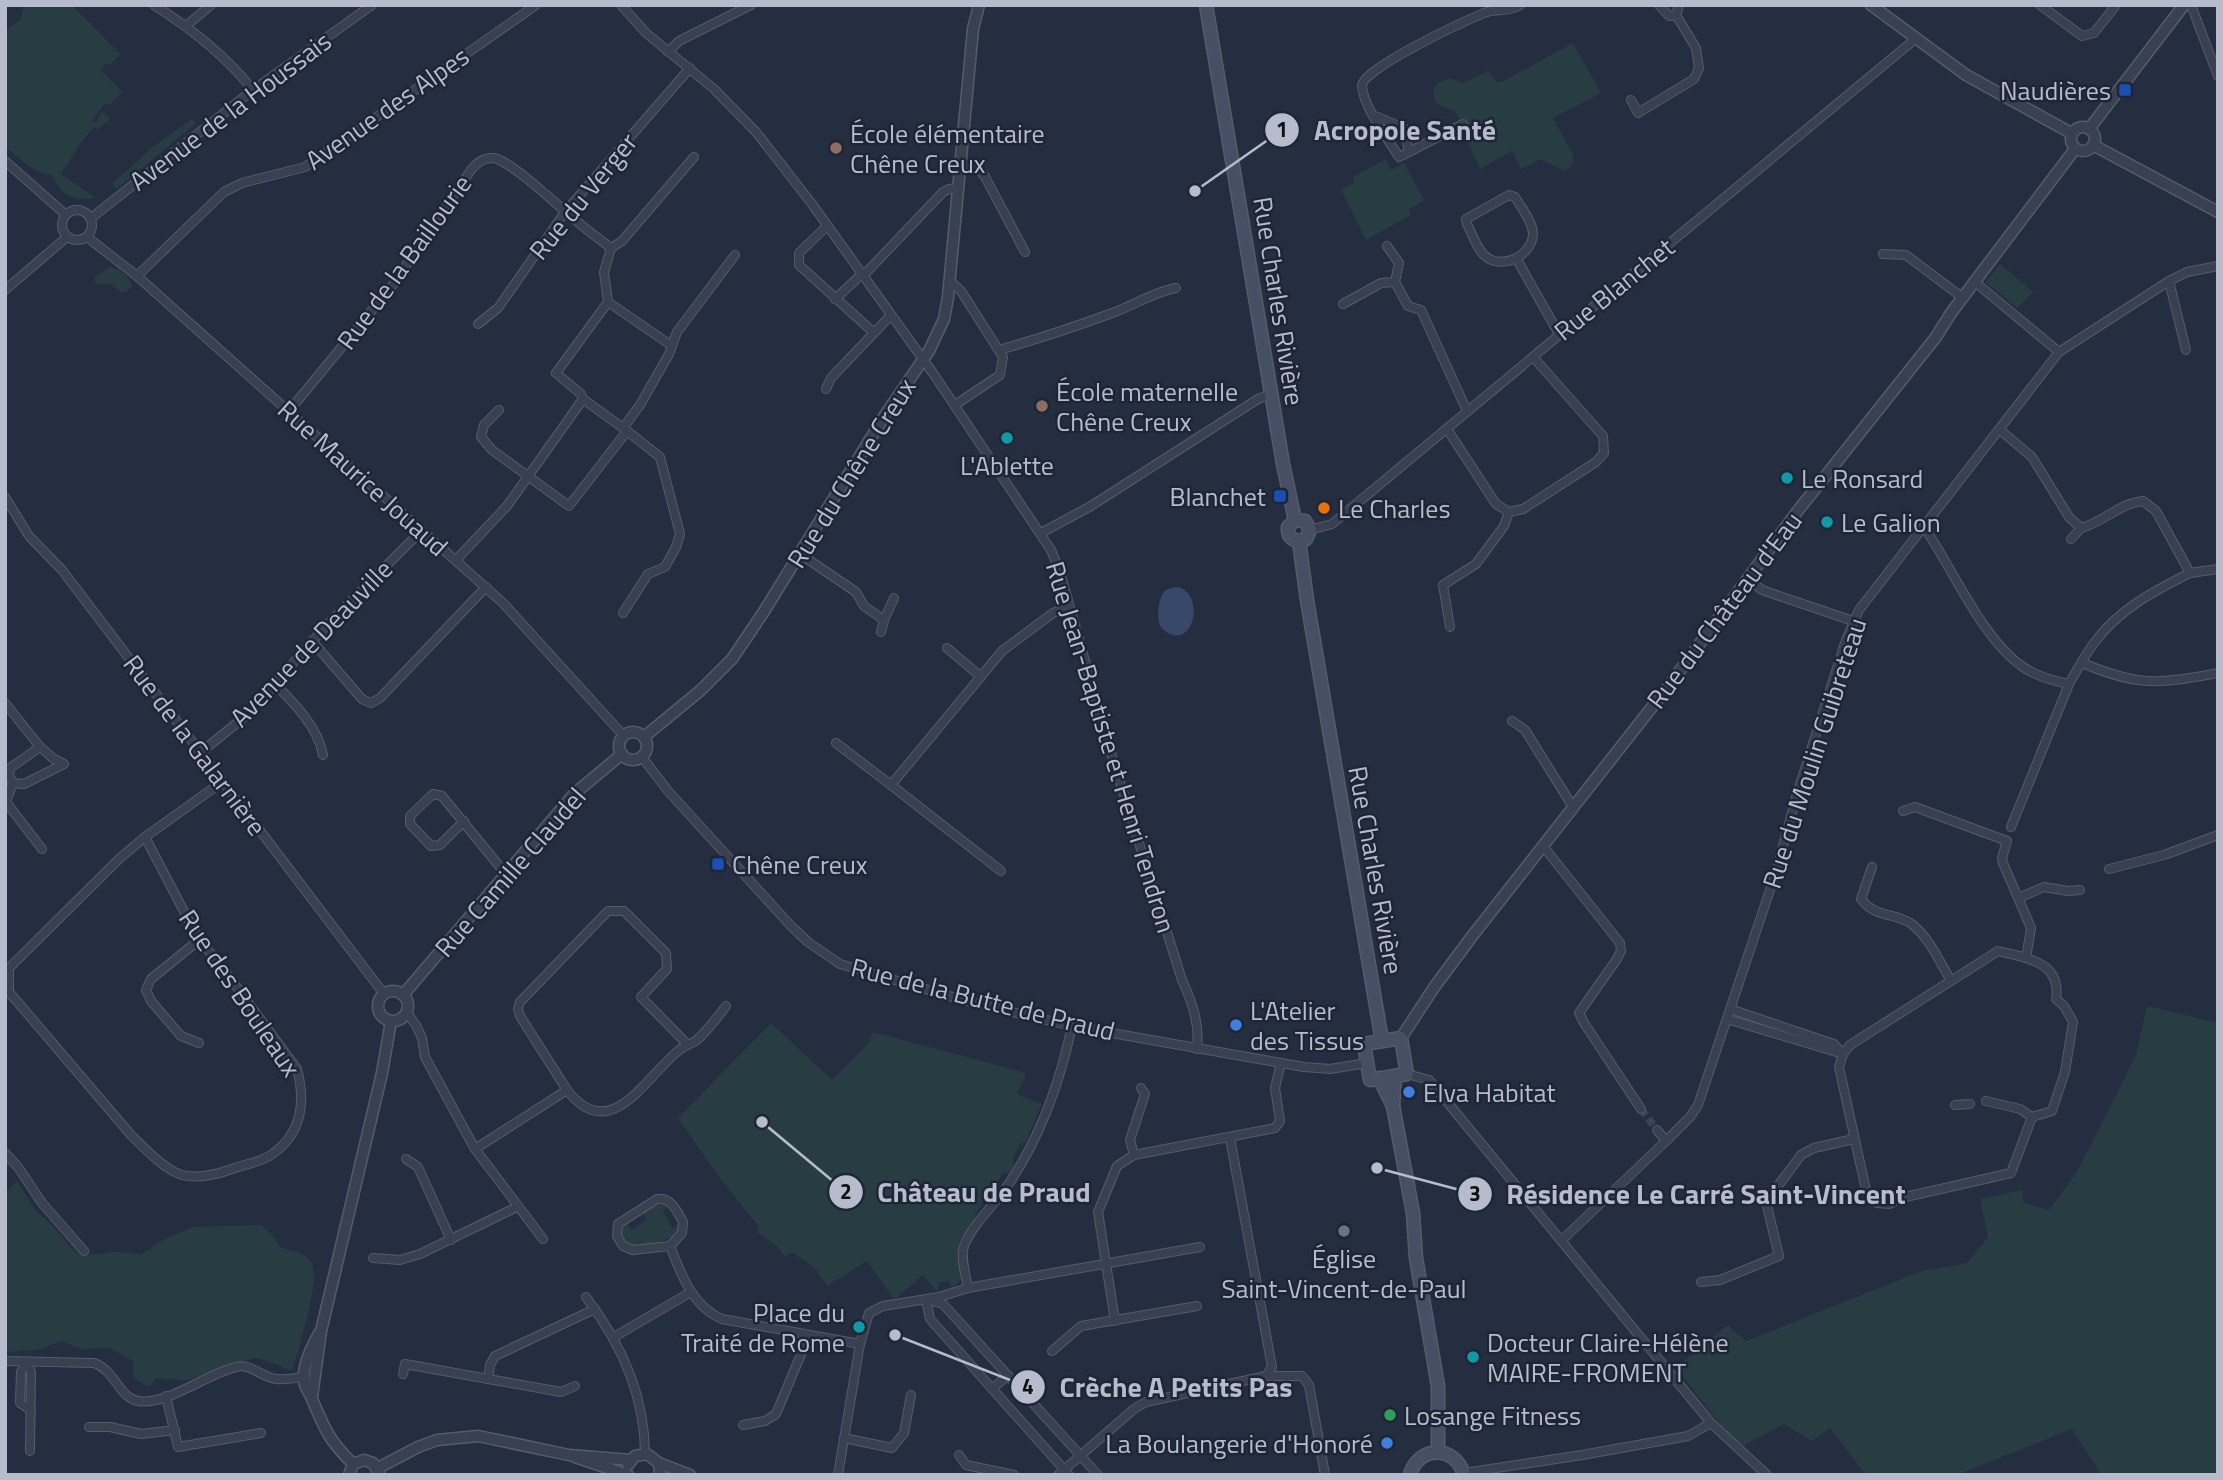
<svg xmlns="http://www.w3.org/2000/svg" width="2223" height="1480" viewBox="0 0 2223 1480" font-family="'Titillium Web',sans-serif">
<style>
.green{fill:#273d42}
.water{fill:#384869}
.lines{fill:none;stroke-linecap:round;stroke-linejoin:round}
.minor-tunnel{stroke:#3b4356;stroke-width:8;stroke-dasharray:8 4;stroke-linecap:butt}
.minor-casing{stroke:#545c6b;stroke-width:10}
.tertiary-casing{stroke:#545c6b;stroke-width:13}
.secondary-casing{stroke:#545c6b;stroke-width:15}
.minor{stroke:#394151;stroke-width:8}
.tertiary{stroke:#394151;stroke-width:10}
.secondary{stroke:#474f64;stroke-width:12}
.transit-dot{fill:#1a4fb4;stroke:#1e2636;stroke-width:2.5}
.education-dot{fill:#8d6e63;stroke:#1e2636;stroke-width:2.5}
.culture-dot{fill:#0f9aa8;stroke:#1e2636;stroke-width:2.5}
.food-dot{fill:#e8710a;stroke:#1e2636;stroke-width:2.5}
.shop-dot{fill:#3f7fe0;stroke:#1e2636;stroke-width:2.5}
.worship-dot{fill:#6b7280;stroke:#1e2636;stroke-width:2.5}
.leisure-dot{fill:#2e9e5b;stroke:#1e2636;stroke-width:2.5}
.labels{text-anchor:middle;dominant-baseline:central;stroke-width:5;stroke-linejoin:round;paint-order:stroke}
.poi-label{font-size:26px;fill:#b6bccb;stroke:#1e2636;text-anchor:start}
.street-label{font-size:26px;fill:#b6bccb;stroke:#1e2636}
.leader{fill:none;stroke:#b6bccb;stroke-width:2.5}
.callout-dot{fill:#b6bccb;stroke:#1e2636;stroke-width:2.5}
.mark-label{font-size:21px;text-anchor:middle;font-weight:bold;fill:#111}
.callout-label{font-size:28px;text-anchor:middle;font-weight:bold;fill:#b6bccb;stroke:#1e2636;stroke-width:5;stroke-linejoin:round;paint-order:stroke}
</style>
<rect width="100%" height="100%" fill="#252e41"/>
<!-- green -->
<g class="green">
<path d="M 24,5 L 72,5 L 120,54 L 110,65 L 107,63 L 101,70 L 122,91 L 111,104 L 104,104 L 92,121 L 94,124 L 102,112 L 109,117 L 109,120 L 98,129 L 95,127 C 80,140 72,158 61,174 L 95,198 C 74,202 60,195 52,175 C 38,176 16,156 5,146 L 6,30 L 21,19 Z"/>
<path d="M 1573,43 L 1601,93 L 1553,118 L 1573,154 C 1574,163 1572,166 1565,171 L 1540,159 L 1521,169 L 1512,151 L 1480,169 L 1466,139 L 1463,124 L 1454,110 C 1441,106 1431,104 1434,88 L 1438,83 L 1450,78 L 1463,83 L 1488,71 L 1497,82 L 1502,82 Z"/>
<path d="M 192,119 L 196,123 L 117,189 L 112,184 L 154,146 Z"/>
<path d="M 1386,159 L 1391,170 L 1404,163 L 1424,200 L 1408,210 L 1411,215 L 1366,240 L 1341,190 L 1355,182 L 1353,177 Z"/>
<path d="M 2000,264 L 2033,292 L 2017,308 L 1986,282 Z"/>
<path d="M 110,267 C 120,269 129,276 132,286 L 128,291 L 120,292 L 110,283 L 97,285 L 95,282 L 95,277 Z"/>
<path d="M 2147,1006 L 2218,1023 L 2218,1475 L 2101,1475 L 2072,1429 L 1957,1475 L 1866,1475 L 1830,1428 L 1812,1441 L 1784,1424 L 1739,1448 L 1676,1368 L 1728,1325 L 1746,1341 L 1922,1271 L 1967,1263 L 1988,1237 L 1980,1199 L 2022,1190 L 2024,1203 L 2049,1210 L 2077,1172 L 2136,1055 Z"/>
<path d="M 771,1023 L 832,1080 L 868,1044 L 873,1032 L 1026,1073 L 1017,1094 L 1042,1104 L 1026,1142 L 1020,1144 L 1013,1157 L 1014,1165 L 1010,1172 L 1003,1173 L 994,1187 L 996,1193 L 990,1200 L 984,1202 L 975,1214 L 975,1220 C 970,1227 962,1235 959,1243 C 954,1259 971,1281 951,1288 L 949,1281 L 938,1283 L 938,1290 L 936,1291 L 923,1275 L 898,1297 L 893,1298 L 867,1261 L 827,1286 L 816,1269 L 792,1252 L 785,1257 L 778,1247 L 757,1232 L 759,1227 L 716,1173 L 678,1118 Z"/>
<path d="M 17,1181 L 35,1210 L 54,1227 L 70,1247 L 82,1256 L 114,1252 L 142,1254 L 163,1240 L 193,1227 L 261,1225 L 273,1236 L 281,1248 C 291,1250 304,1252 311,1262 C 322,1277 298,1350 292,1370 C 278,1367 268,1359 254,1358 L 188,1380 L 156,1378 L 150,1387 L 134,1378 L 133,1361 L 110,1348 L 82,1349 L 61,1341 L 37,1350 L 5,1352 L 5,1193 Z"/>
<path d="M 659,1204 L 668,1206 L 663,1211 L 672,1228 L 678,1225 L 678,1232 C 667,1242 639,1251 625,1243 L 620,1233 L 621,1227 L 627,1223 L 631,1230 L 647,1220 L 643,1213 Z"/>
</g>
<!-- water -->
<path class="water" d="M 1177,587 C 1204,592 1196,645 1170,634 C 1168,633 1162,629 1161,627 C 1156,618 1158,596 1166,590 C 1170,588 1174,588 1177,587 Z"/>
<g class="lines">
<!-- minor-tunnel -->
<path class="minor-tunnel" d="M 1641,1109 L 1657,1130"/>
<defs>
<g id="minor">
<path d="M 154,5 C 192,29 225,55 253,90"/>
<path d="M 621,5 L 646,33 L 714,89 L 756,132 L 812,204 L 935,376 L 1051,550 L 1060,572 L 1114,763 L 1182,980 C 1192,1002 1200,1024 1197,1049"/>
<path d="M 1659,5 L 1669,16 L 1676,15 L 1679,5"/>
<path d="M 2040,5 L 2082,36 L 2094,33 L 2116,5"/>
<path d="M 2191,5 L 2218,76"/>
<path d="M 187,25 L 211,5"/>
<path d="M 668,52 L 679,41 L 751,5"/>
<path d="M 1631,100 L 1638,113 L 1694,79 L 1699,68 L 1696,48 L 1676,15"/>
<path d="M 1375,116 L 1404,128 L 1409,152 L 1399,157 C 1388,139 1363,106 1362,86 C 1361,69 1465,21 1484,13 C 1497,8 1507,13 1520,5"/>
<path d="M 1409,152 L 1463,124"/>
<path d="M 5,161 L 66,215"/>
<path d="M 960,162 L 974,166 L 984,175 L 1025,252"/>
<path d="M 1509,195 L 1515,197 C 1521,207 1532,221 1533,233 C 1533,256 1500,272 1483,254 C 1476,246 1472,234 1467,224 L 1466,219 Z"/>
<circle cx="77" cy="225" r="15"/>
<path d="M 90,219 L 253,90 L 372,5"/>
<path d="M 827,226 L 799,253 L 799,265 L 873,332"/>
<path d="M 87,237 L 137,276 L 503,603 L 623,735"/>
<path d="M 1387,246 L 1399,263 L 1395,282"/>
<path d="M 1883,254 L 1906,255 L 1963,298"/>
<path d="M 1516,258 L 1559,334"/>
<path d="M 137,276 L 224,192 L 242,183 L 305,167 L 536,5"/>
<path d="M 863,276 L 943,192 L 949,189 L 958,188"/>
<path d="M 950,281 L 961,291 L 1003,357 L 1000,375 L 955,405"/>
<path d="M 2169,281 L 2186,350"/>
<path d="M 1975,282 L 2059,352"/>
<path d="M 5,290 L 67,237"/>
<path d="M 835,299 L 862,274"/>
<path d="M 608,302 L 672,346"/>
<path d="M 1343,304 L 1381,283 L 1395,282 L 1408,306 L 1421,310 L 1467,411"/>
<path d="M 478,324 L 498,308 L 565,212 L 690,68"/>
<path d="M 999,350 C 1038,339 1077,326 1115,312 C 1136,304 1154,292 1176,288"/>
<path d="M 826,389 L 831,378 L 891,315"/>
<path d="M 583,399 L 623,428"/>
<path d="M 499,410 L 484,425 L 481,437 L 492,450 L 569,506 L 627,431 L 623,428 L 640,405 L 669,354 L 677,332 L 735,255"/>
<path d="M 289,411 L 392,286 L 471,170 C 477,162 484,157 494,158 C 512,162 553,201 568,214 C 582,226 596,237 611,248"/>
<path d="M 1447,429 L 1496,504 L 1509,512 L 1523,509 L 1596,462 L 1604,453 L 1603,436 L 1533,357"/>
<path d="M 2000,430 L 2032,457 L 2069,517 L 2081,528 C 2104,522 2120,503 2143,501 L 2156,511 L 2190,573 L 2218,569"/>
<path d="M 5,497 L 29,536 L 62,570 L 384,994"/>
<path d="M 1924,527 C 1953,569 1982,639 2023,667 C 2036,676 2054,681 2069,684 L 2011,827"/>
<path d="M 1310,530 L 1332,524 L 1914,40"/>
<path d="M 1041,533 L 1091,506 L 1258,399 L 1271,394"/>
<path d="M 2071,539 L 2081,528"/>
<path d="M 800,554 L 856,592 L 864,606 L 884,620"/>
<path d="M 456,560 L 507,506 L 583,399 L 581,394 L 556,373 L 608,302 L 604,272 L 611,248 L 622,241 L 694,157"/>
<path d="M 1748,579 L 1762,590 L 1853,621"/>
<path d="M 623,613 L 648,574 L 665,567 L 676,547 L 680,534 L 660,457 L 627,431"/>
<path d="M 1450,627 L 1443,585 L 1476,564 L 1504,526 L 1509,512"/>
<path d="M 881,632 L 884,620 L 894,598"/>
<path d="M 312,641 L 362,699 L 371,703 L 380,698 L 486,587"/>
<path d="M 947,648 L 980,676"/>
<path d="M 2082,663 C 2141,687 2156,684 2218,673"/>
<path d="M 274,683 C 294,703 318,727 323,755"/>
<path d="M 2069,684 C 2077,670 2085,655 2094,643 C 2119,609 2154,591 2190,573"/>
<path d="M 5,703 L 40,747 L 10,768 L 9,775 L 13,783 L 6,802 L 42,849"/>
<path d="M 1512,721 L 1525,730 L 1573,807"/>
<path d="M 836,743 L 891,785 L 1002,651 L 1053,613 L 1069,607"/>
<path d="M 200,753 L 248,714 L 325,627 L 421,531"/>
<path d="M 642,757 L 668,791 L 791,926 L 808,942 L 840,964 L 966,1001 L 1072,1026 L 1304,1067 L 1330,1069 L 1367,1063"/>
<path d="M 13,783 L 24,784 L 64,764 L 54,759 L 40,747"/>
<path d="M 891,785 L 1001,871"/>
<path d="M 1903,811 L 1915,807 L 2007,841 L 2002,858 L 2003,863 L 2031,928 L 2026,958"/>
<path d="M 464,821 L 440,845 L 431,846 L 410,824 L 410,816 L 433,794 L 442,796 L 500,867 L 506,873"/>
<path d="M 1543,846 L 1620,943 L 1621,951 L 1617,959 L 1579,1013 L 1584,1023 L 1641,1109"/>
<path d="M 1872,867 L 1861,899 C 1876,919 1897,912 1913,925 C 1930,939 1939,961 1950,979"/>
<path d="M 2109,869 L 2164,855 L 2218,835"/>
<path d="M 2018,898 L 2044,887 L 2068,891 L 2080,890"/>
<path d="M 199,940 L 151,979 L 146,990 L 151,1001 L 181,1036 L 199,1043"/>
<path d="M 1998,951 C 2025,958 2062,961 2056,999 L 2064,1006 L 2073,1022 L 2065,1072 L 2052,1111 L 2032,1117 L 2011,1173 L 1901,1198 L 1889,1204 L 1877,1203 L 1866,1190 L 1839,1067 L 1843,1054 L 1850,1045 Z"/>
<path d="M 9,969 L 9,992 L 131,1135 C 143,1147 165,1170 182,1175 C 199,1179 219,1174 235,1168 C 246,1164 261,1162 271,1155 C 302,1134 306,1103 297,1069 L 219,963 L 199,940 L 145,837"/>
<path d="M 7,970 L 120,858 L 145,837 L 222,782"/>
<path d="M 1730,1009 L 1834,1044 L 1843,1054"/>
<path d="M 407,1013 L 416,1025 L 422,1038 L 425,1057 L 475,1149 L 543,1239"/>
<path d="M 1727,1019 L 1843,1054"/>
<path d="M 1407,1074 L 1429,1080 L 1711,1423 L 1767,1475"/>
<path d="M 567,1090 L 520,1016 L 518,1009 L 520,1002 L 608,911 L 624,911 L 666,953 L 667,969 L 641,997 L 688,1045"/>
<path d="M 1986,1101 L 2020,1109 L 2032,1117"/>
<path d="M 1955,1105 L 1970,1104"/>
<path d="M 1657,1130 L 1666,1141"/>
<path d="M 1230,1138 L 1272,1367 L 1266,1376"/>
<path d="M 475,1149 L 567,1090 C 610,1146 645,1078 678,1051 C 684,1046 691,1044 697,1040 C 708,1030 717,1018 726,1006"/>
<path d="M 5,1153 L 18,1167 L 42,1203 L 84,1251"/>
<path d="M 1134,1155 L 1130,1140 L 1145,1094 L 1141,1088"/>
<path d="M 406,1159 L 418,1167 L 451,1240"/>
<path d="M 1561,1241 L 1666,1141 L 1690,1117 L 1698,1105 L 1776,872 L 1797,794 L 1846,640 L 1859,610 L 2059,352 L 2169,281 L 2187,272 L 2218,266"/>
<path d="M 670,1246 L 633,1250 L 623,1246 L 617,1236 L 618,1224 L 657,1199 C 672,1197 677,1212 683,1222 L 682,1233 L 670,1246 C 681,1274 692,1306 722,1319 L 860,1344"/>
<path d="M 373,1258 L 400,1260 L 420,1254 L 517,1207"/>
<path d="M 1701,1282 L 1720,1280 L 1779,1256 L 1766,1202 L 1801,1155 L 1814,1148 L 1854,1139"/>
<path d="M 968,1288 C 966,1275 960,1258 964,1246 C 971,1226 996,1203 1008,1185 C 1040,1138 1060,1082 1072,1026"/>
<path d="M 586,1297 C 620,1342 645,1396 645,1454"/>
<path d="M 926,1300 L 930,1319 L 1069,1475"/>
<path d="M 929,1300 L 943,1304 L 1098,1475"/>
<path d="M 1115,1321 L 1098,1212 L 1117,1166 L 1134,1155 L 1275,1128 L 1280,1121 L 1275,1088 L 1281,1063"/>
<path d="M 614,1337 L 691,1292"/>
<path d="M 1052,1351 L 1081,1326 L 1197,1306"/>
<path d="M 5,1361 L 94,1363 C 115,1370 119,1398 138,1401 C 167,1406 208,1373 236,1367 C 251,1363 262,1378 277,1379 C 286,1380 295,1378 304,1377"/>
<path d="M 26,1362 L 31,1372 L 30,1451"/>
<path d="M 26,1362 L 21,1372 L 20,1403 L 31,1410"/>
<path d="M 403,1374 L 405,1364 L 561,1392 L 575,1386"/>
<path d="M 488,1379 L 490,1365 L 495,1356 L 595,1309"/>
<path d="M 992,1389 L 1008,1375"/>
<path d="M 166,1396 L 178,1447 L 261,1433"/>
<path d="M 743,1425 L 765,1421 L 776,1414 L 809,1335"/>
<path d="M 89,1427 L 110,1427 L 141,1434 L 175,1430"/>
<path d="M 844,1438 L 892,1448 L 904,1433 L 911,1395"/>
<path d="M 959,1455 L 966,1465 L 1014,1475"/>
<path d="M 1464,1473 L 1582,1455 L 1688,1436 L 1711,1423"/>
<path d="M 838,1475 L 860,1344 L 869,1313 L 883,1306 L 939,1297 L 968,1288 L 1200,1247"/>
<path d="M 1058,1475 L 1134,1409 L 1146,1402 L 1266,1376 L 1302,1376 L 1309,1385 L 1325,1475"/>
</g>
<g id="tertiary">
<path d="M 1871,5 L 1966,75 L 2071,133"/>
<circle cx="2083" cy="139" r="12"/>
<path d="M 2089,129 L 2184,5"/>
<path d="M 2093,145 L 2218,212"/>
<circle cx="633" cy="746" r="14"/>
<path d="M 644,737 L 701,690 L 732,659 L 763,613 L 885,415 L 929,351 L 944,319 L 948,297 L 973,29 L 979,5"/>
<circle cx="393" cy="1006" r="15"/>
<path d="M 403,995 L 574,794 L 622,754"/>
<path d="M 1401,1038 L 1435,986 L 1473,935 L 1667,688 L 1796,513 L 1936,337 L 1951,313 L 2075,149"/>
<path d="M 320,1332 C 313,1344 305,1359 304,1374 C 303,1387 308,1389 312,1399 C 325,1430 329,1440 353,1464"/>
<path d="M 312,1396 L 321,1331 L 382,1073 L 391,1021"/>
<path d="M 575,1457 L 628,1475"/>
<path d="M 659,1463 L 690,1475"/>
<path d="M 628,1465 L 635,1456 L 647,1454 L 659,1463 L 660,1475"/>
<path d="M 378,1468 L 418,1447 L 437,1440 L 478,1436 L 569,1455 L 631,1460"/>
<path d="M 349,1475 L 353,1464 L 364,1460 L 373,1463 L 379,1474"/>
</g>
<g id="secondary">
<path d="M 1206,5 L 1283,464 L 1295,520"/>
<path d="M 1295,520 L 1305,521 L 1310,530 L 1306,539 L 1299,541"/>
<path d="M 1295,520 L 1288,527 C 1287,535 1291,540 1299,541"/>
<path d="M 1299,541 L 1307,600 L 1382,1041"/>
<path d="M 1401,1038 L 1407,1074 L 1370,1080 L 1364,1044 Z"/>
<path d="M 1395,1076 L 1393,1106 L 1413,1213 L 1416,1258 L 1438,1386 L 1438,1452"/>
<path d="M 1379,1078 L 1393,1106"/>
<path d="M 1410,1475 C 1418,1445 1456,1445 1464,1475"/>
</g>
</defs>
<!-- minor casing -->
<use href="#minor" class="minor-casing"/>
<!-- tertiary casing -->
<use href="#tertiary" class="tertiary-casing"/>
<!-- secondary casing -->
<use href="#secondary" class="secondary-casing"/>
<!-- minor -->
<use href="#minor" class="minor"/>
<!-- tertiary -->
<use href="#tertiary" class="tertiary"/>
<!-- secondary -->
<use href="#secondary" class="secondary"/>
</g>
<!-- markers -->
<g class="transit-dot">
<rect x="2118" y="83" width="14" height="14" rx="3.5"/>
<rect x="1273" y="489" width="14" height="14" rx="3.5"/>
<rect x="711" y="857" width="14" height="14" rx="3.5"/>
</g>
<g class="education-dot">
<circle cx="836" cy="148" r="7"/>
<circle cx="1042" cy="406" r="7"/>
</g>
<g class="culture-dot">
<circle cx="1007" cy="438" r="7"/>
<circle cx="1787" cy="478" r="7"/>
<circle cx="1827" cy="522" r="7"/>
<circle cx="859" cy="1327" r="7"/>
<circle cx="1473" cy="1357" r="7"/>
</g>
<circle class="food-dot" cx="1324" cy="508" r="7"/>
<g class="shop-dot">
<circle cx="1236" cy="1025" r="7"/>
<circle cx="1409" cy="1092" r="7"/>
<circle cx="1387" cy="1443" r="7"/>
</g>
<circle class="worship-dot" cx="1344" cy="1231" r="7"/>
<circle class="leisure-dot" cx="1390" cy="1415" r="7"/>
<g class="labels">
<!-- poi labels -->
<g class="poi-label">
<text x="2111" y="90" text-anchor="end">Naudières</text>
<text x="850" y="133">École élémentaire<tspan x="850" dy="30">Chêne Creux</tspan></text>
<text x="1056" y="391">École maternelle<tspan x="1056" dy="30">Chêne Creux</tspan></text>
<text x="1007" y="465" text-anchor="middle">L'Ablette</text>
<text x="1801" y="478">Le Ronsard</text>
<text x="1266" y="496" text-anchor="end">Blanchet</text>
<text x="1338" y="508">Le Charles</text>
<text x="1841" y="522">Le Galion</text>
<text x="732" y="864">Chêne Creux</text>
<text x="1250" y="1010">L'Atelier<tspan x="1250" dy="30">des Tissus</tspan></text>
<text x="1423" y="1092">Elva Habitat</text>
<text x="1344" y="1258" text-anchor="middle">Église<tspan x="1344" dy="30">Saint-Vincent-de-Paul</tspan></text>
<text x="845" y="1312" text-anchor="end">Place du<tspan x="845" dy="30">Traité de Rome</tspan></text>
<text x="1487" y="1342">Docteur Claire-Hélène<tspan x="1487" dy="30">MAIRE-FROMENT</tspan></text>
<text x="1404" y="1415">Losange Fitness</text>
<text x="1373" y="1443" text-anchor="end">La Boulangerie d'Honoré</text>
</g>
<!-- street labels -->
<g class="street-label">
<text transform="translate(387 108) rotate(-35)">Avenue des Alpes</text>
<text transform="translate(230 111) rotate(-37)">Avenue de la Houssais</text>
<text transform="translate(583 196) rotate(-51)">Rue du Verger</text>
<text transform="translate(404 262) rotate(-54)">Rue de la Baillourie</text>
<text transform="translate(1614 289) rotate(-39)">Rue Blanchet</text>
<text transform="translate(1279 301) rotate(81)">Rue Charles Rivière</text>
<text transform="translate(851 473) rotate(-58)">Rue du Chêne Creux</text>
<text transform="translate(363 478) rotate(42)">Rue Maurice Jouaud</text>
<text transform="translate(1724 610) rotate(-53)">Rue du Château d'Eau</text>
<text transform="translate(311 643) rotate(-46)">Avenue de Deauville</text>
<text transform="translate(195 745) rotate(53)">Rue de la Galarnière</text>
<text transform="translate(1111 747) rotate(73)">Rue Jean-Baptiste et Henri Tendron</text>
<text transform="translate(1814 753) rotate(-72)">Rue du Moulin Guibreteau</text>
<text transform="translate(1376 870) rotate(80)">Rue Charles Rivière</text>
<text transform="translate(510 872) rotate(-49)">Rue Camille Claudel</text>
<text transform="translate(240 993) rotate(56)">Rue des Bouleaux</text>
<text transform="translate(983 999) rotate(14)">Rue de la Butte de Praud</text>
</g>
</g>
<!-- callouts -->
<path class="leader" d="M1195 191L1282 130M762 1122L846 1192M1377 1168L1475 1194M895 1335L1028 1387"/>
<g class="callout-dot">
<circle cx="1195" cy="191" r="7"/>
<circle cx="762" cy="1122" r="7"/>
<circle cx="1377" cy="1168" r="7"/>
<circle cx="895" cy="1335" r="7"/>
<circle cx="1282" cy="130" r="18"/>
<circle cx="846" cy="1192" r="18"/>
<circle cx="1475" cy="1194" r="18"/>
<circle cx="1028" cy="1387" r="18"/>
</g>
<g class="mark-label">
<text x="1282" y="137">1</text>
<text x="846" y="1199">2</text>
<text x="1475" y="1201">3</text>
<text x="1028" y="1394">4</text>
</g>
<g class="callout-label">
<text x="1405" y="140">Acropole Santé</text>
<text x="984" y="1202">Château de Praud</text>
<text x="1706" y="1204">Résidence Le Carré Saint-Vincent</text>
<text x="1176" y="1397">Crèche A Petits Pas</text>
</g>
<!-- border -->
<rect width="2223" height="1480" fill="none" stroke="#b6bccb" stroke-width="14"/>
</svg>
